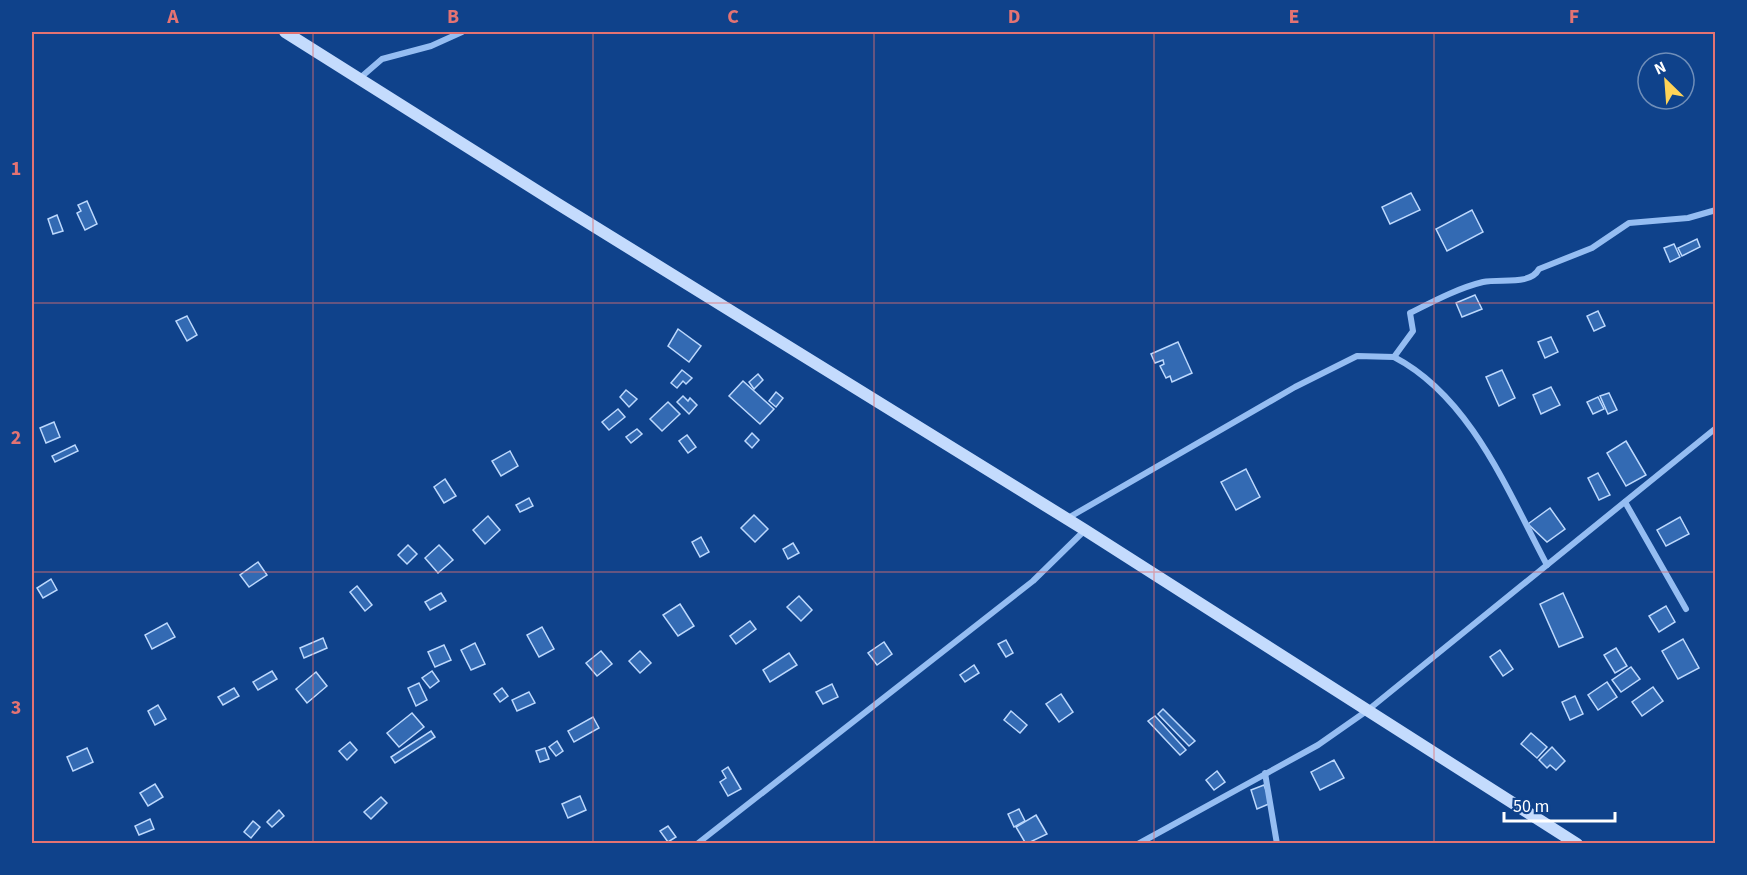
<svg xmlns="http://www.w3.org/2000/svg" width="1747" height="875" viewBox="0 0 1747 875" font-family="'Source Sans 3',sans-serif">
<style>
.building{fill:#336ab3;stroke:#bcd8fd;stroke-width:1.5}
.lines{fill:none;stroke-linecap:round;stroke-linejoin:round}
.street{stroke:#95bdf2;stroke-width:6}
.secondary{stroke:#c4dbfd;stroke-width:12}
.grid{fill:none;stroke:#e47373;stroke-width:1.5;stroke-opacity:0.55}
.neatline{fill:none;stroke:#e47373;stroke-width:2}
.grid-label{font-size:20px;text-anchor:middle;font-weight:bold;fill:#e47373}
</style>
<rect width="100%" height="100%" fill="#0f428b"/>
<!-- building -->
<g class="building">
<path d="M 1411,193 L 1420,210 L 1390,224 L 1382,207 Z"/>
<path d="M 87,201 L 97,224 L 85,230 L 77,213 L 81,211 L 78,205 Z"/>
<path d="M 1472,210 L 1483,232 L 1447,251 L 1436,229 Z"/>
<path d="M 57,215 L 63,231 L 53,234 L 48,219 Z"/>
<path d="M 1697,239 L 1700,247 L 1682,256 L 1678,248 Z"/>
<path d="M 1674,244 L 1680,257 L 1670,262 L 1664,248 Z"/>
<path d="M 1475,295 L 1482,309 L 1462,317 L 1456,303 Z"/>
<path d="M 1598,311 L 1605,326 L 1594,331 L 1587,316 Z"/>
<path d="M 187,316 L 197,335 L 187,341 L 176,321 Z"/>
<path d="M 678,329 L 701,346 L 689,362 L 668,346 Z"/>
<path d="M 1551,337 L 1558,352 L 1545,358 L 1538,342 Z"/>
<path d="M 1178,342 L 1192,373 L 1172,382 L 1170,376 L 1166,378 L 1160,366 L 1164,364 L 1163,360 L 1155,363 L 1151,354 Z"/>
<path d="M 682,370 L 692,378 L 686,384 L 683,381 L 677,388 L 671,383 Z"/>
<path d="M 1502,370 L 1515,398 L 1499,406 L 1486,377 Z"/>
<path d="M 758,374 L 763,380 L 754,389 L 749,382 Z"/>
<path d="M 743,381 L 774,409 L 760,424 L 729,396 Z"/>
<path d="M 1551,387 L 1560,405 L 1541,414 L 1533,395 Z"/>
<path d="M 626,390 L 637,399 L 629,407 L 620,397 Z"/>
<path d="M 776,392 L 783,398 L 776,407 L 769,401 Z"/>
<path d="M 1609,393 L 1617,410 L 1608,414 L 1600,396 Z"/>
<path d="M 683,396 L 688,401 L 690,398 L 697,405 L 689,414 L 677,402 Z"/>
<path d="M 1598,397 L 1604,409 L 1593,414 L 1587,402 Z"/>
<path d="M 668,402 L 680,414 L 662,431 L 650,419 Z"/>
<path d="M 618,409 L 625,417 L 609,430 L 602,422 Z"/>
<path d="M 54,422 L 60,437 L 46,443 L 40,428 Z"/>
<path d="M 637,429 L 642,434 L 631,443 L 626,437 Z"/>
<path d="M 752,433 L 759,440 L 752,448 L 745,441 Z"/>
<path d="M 687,435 L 696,447 L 688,453 L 679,441 Z"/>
<path d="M 1626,441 L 1646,475 L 1626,486 L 1607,453 Z"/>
<path d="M 75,445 L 78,451 L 55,462 L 52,456 Z"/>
<path d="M 510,451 L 518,466 L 501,476 L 492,461 Z"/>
<path d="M 1246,469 L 1260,497 L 1236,510 L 1221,482 Z"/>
<path d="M 1598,473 L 1610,495 L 1599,500 L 1588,478 Z"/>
<path d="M 445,479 L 456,496 L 444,503 L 434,487 Z"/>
<path d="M 529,498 L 533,506 L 520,512 L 516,505 Z"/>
<path d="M 1550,508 L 1565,529 L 1547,542 L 1528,524 Z"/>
<path d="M 754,515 L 768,529 L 755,542 L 741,528 Z"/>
<path d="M 488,516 L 500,530 L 485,544 L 473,530 Z"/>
<path d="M 1680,517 L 1689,534 L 1666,546 L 1657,530 Z"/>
<path d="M 701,537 L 709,552 L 700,557 L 692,542 Z"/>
<path d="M 793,543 L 799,553 L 788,559 L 783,549 Z"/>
<path d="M 408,545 L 417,554 L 407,564 L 398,555 Z"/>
<path d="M 439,545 L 453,560 L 438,573 L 425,558 Z"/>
<path d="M 258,562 L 267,575 L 249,587 L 240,575 Z"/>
<path d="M 51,579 L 57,590 L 43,598 L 37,588 Z"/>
<path d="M 357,586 L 372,605 L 365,611 L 350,592 Z"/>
<path d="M 441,593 L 446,601 L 430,610 L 425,602 Z"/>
<path d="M 1563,593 L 1583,637 L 1559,647 L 1540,604 Z"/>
<path d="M 799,596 L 812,610 L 801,621 L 787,607 Z"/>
<path d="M 680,604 L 694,626 L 678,636 L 663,615 Z"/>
<path d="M 1666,606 L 1675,622 L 1659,632 L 1649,616 Z"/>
<path d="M 750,621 L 756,629 L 736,644 L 730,636 Z"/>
<path d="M 167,623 L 175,637 L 152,649 L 145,635 Z"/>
<path d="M 542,627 L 554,649 L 539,657 L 527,635 Z"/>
<path d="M 323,638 L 327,648 L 304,658 L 300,648 Z"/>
<path d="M 1683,639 L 1699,668 L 1678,679 L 1662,651 Z"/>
<path d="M 1006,640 L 1013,653 L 1006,657 L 998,644 Z"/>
<path d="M 884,642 L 892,654 L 877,665 L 868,653 Z"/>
<path d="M 475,643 L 485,664 L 471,670 L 461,650 Z"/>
<path d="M 444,645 L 451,660 L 435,667 L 428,652 Z"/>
<path d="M 1616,648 L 1627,666 L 1615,673 L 1604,655 Z"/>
<path d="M 1500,650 L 1513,669 L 1503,676 L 1490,657 Z"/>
<path d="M 601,651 L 612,664 L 597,676 L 586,663 Z"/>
<path d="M 640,651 L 651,663 L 640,673 L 629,661 Z"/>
<path d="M 789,653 L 797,665 L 770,682 L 763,670 Z"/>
<path d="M 974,665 L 979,673 L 965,682 L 960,675 Z"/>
<path d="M 1631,667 L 1640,679 L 1621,692 L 1612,680 Z"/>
<path d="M 272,671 L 277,679 L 258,690 L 253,682 Z"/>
<path d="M 432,671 L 439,681 L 430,688 L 422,678 Z"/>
<path d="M 316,672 L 327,686 L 307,703 L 296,689 Z"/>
<path d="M 1607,682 L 1617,697 L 1598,710 L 1588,695 Z"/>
<path d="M 419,683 L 427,700 L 416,706 L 408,688 Z"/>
<path d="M 832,684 L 838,697 L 823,704 L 816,692 Z"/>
<path d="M 1653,687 L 1663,701 L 1642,716 L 1632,702 Z"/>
<path d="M 234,688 L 239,696 L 223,705 L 218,697 Z"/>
<path d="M 502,688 L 508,696 L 500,702 L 494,694 Z"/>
<path d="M 529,692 L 535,703 L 517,711 L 512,700 Z"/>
<path d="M 1061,694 L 1073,712 L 1059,722 L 1046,704 Z"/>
<path d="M 1575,696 L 1583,714 L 1570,720 L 1562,702 Z"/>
<path d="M 158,705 L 166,719 L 155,725 L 148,711 Z"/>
<path d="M 1163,709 L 1195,741 L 1189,746 L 1158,714 Z"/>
<path d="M 1011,711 L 1027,725 L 1020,733 L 1004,720 Z"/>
<path d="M 412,713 L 424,727 L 399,747 L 387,733 Z"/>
<path d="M 1155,716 L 1186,750 L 1180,755 L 1148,721 Z"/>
<path d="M 593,717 L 599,728 L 574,742 L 568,731 Z"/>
<path d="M 431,731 L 435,737 L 395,763 L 391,757 Z"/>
<path d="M 1531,733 L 1547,747 L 1537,758 L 1521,744 Z"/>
<path d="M 557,741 L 563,751 L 556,756 L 549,747 Z"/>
<path d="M 350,742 L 357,750 L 347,760 L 339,751 Z"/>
<path d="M 1552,747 L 1565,761 L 1556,770 L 1550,765 L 1547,768 L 1539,760 Z"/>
<path d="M 87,748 L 93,762 L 73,771 L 67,757 Z"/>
<path d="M 545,748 L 549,759 L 540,762 L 536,751 Z"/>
<path d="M 1334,760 L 1344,778 L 1320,790 L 1311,772 Z"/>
<path d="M 728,767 L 741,789 L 728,796 L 720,782 L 726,778 L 722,771 Z"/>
<path d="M 1217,771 L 1225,782 L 1214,790 L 1206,780 Z"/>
<path d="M 155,784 L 163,797 L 148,806 L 140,793 Z"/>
<path d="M 1264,785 L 1271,803 L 1257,809 L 1251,790 Z"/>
<path d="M 580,796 L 586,810 L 568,818 L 562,804 Z"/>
<path d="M 381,797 L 387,803 L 371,819 L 364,812 Z"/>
<path d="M 1019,809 L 1025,821 L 1014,827 L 1008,814 Z"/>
<path d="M 279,810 L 284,816 L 272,827 L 267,822 Z"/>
<path d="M 1036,815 L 1047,834 L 1026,844 L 1016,827 Z"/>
<path d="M 150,819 L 154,829 L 139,835 L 135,826 Z"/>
<path d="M 253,821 L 260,827 L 251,838 L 244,832 Z"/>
<path d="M 668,826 L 676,837 L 668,842 L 660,831 Z"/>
</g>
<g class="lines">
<!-- street -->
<g class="street">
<path d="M 360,78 L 382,59 L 431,46 L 462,32"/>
<path d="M 1394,357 C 1471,397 1508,492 1547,565"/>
<path d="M 1625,502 L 1686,609"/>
<path d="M 1068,518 L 1295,387 L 1357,356 L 1394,357 L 1413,331 L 1410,313 C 1432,302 1458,288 1483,282 C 1500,278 1530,286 1539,269 L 1592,248 L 1629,223 L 1688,218 L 1716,210"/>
<path d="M 1265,773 L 1277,844"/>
<path d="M 697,844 L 1033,581 L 1085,530"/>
<path d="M 1138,844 L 1318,745 L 1368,710 L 1716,428"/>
</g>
<!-- secondary -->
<path class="secondary" d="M 285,32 L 558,204 L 1085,530 L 1577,844"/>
</g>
<!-- grid -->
<path class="grid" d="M 313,32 L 313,844M 593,32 L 593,844M 874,32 L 874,844M 1154,32 L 1154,844M 1434,32 L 1434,844M 32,303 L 1716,303M 32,572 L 1716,572"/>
<!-- border -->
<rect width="1747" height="875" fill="none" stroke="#0f428b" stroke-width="66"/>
<!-- north arrow -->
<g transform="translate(1666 81) rotate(335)"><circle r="28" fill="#0f428b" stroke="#6f8eb9" stroke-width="1.5"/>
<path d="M0-4.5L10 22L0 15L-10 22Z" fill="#ffd357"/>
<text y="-9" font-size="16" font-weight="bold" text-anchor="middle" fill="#ffffff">N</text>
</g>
<!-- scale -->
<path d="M1504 812v9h111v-9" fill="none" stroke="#ffffff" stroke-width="3"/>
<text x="1513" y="812" font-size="18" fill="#ffffff" stroke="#0f428b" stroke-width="4.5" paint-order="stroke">50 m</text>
<rect x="33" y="33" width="1681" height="809" class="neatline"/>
<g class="grid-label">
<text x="173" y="23">A</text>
<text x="453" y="23">B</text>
<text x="733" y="23">C</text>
<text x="1014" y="23">D</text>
<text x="1294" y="23">E</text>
<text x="1574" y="23">F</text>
<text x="16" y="175">1</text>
<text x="16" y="444">2</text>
<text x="16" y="714">3</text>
</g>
</svg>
